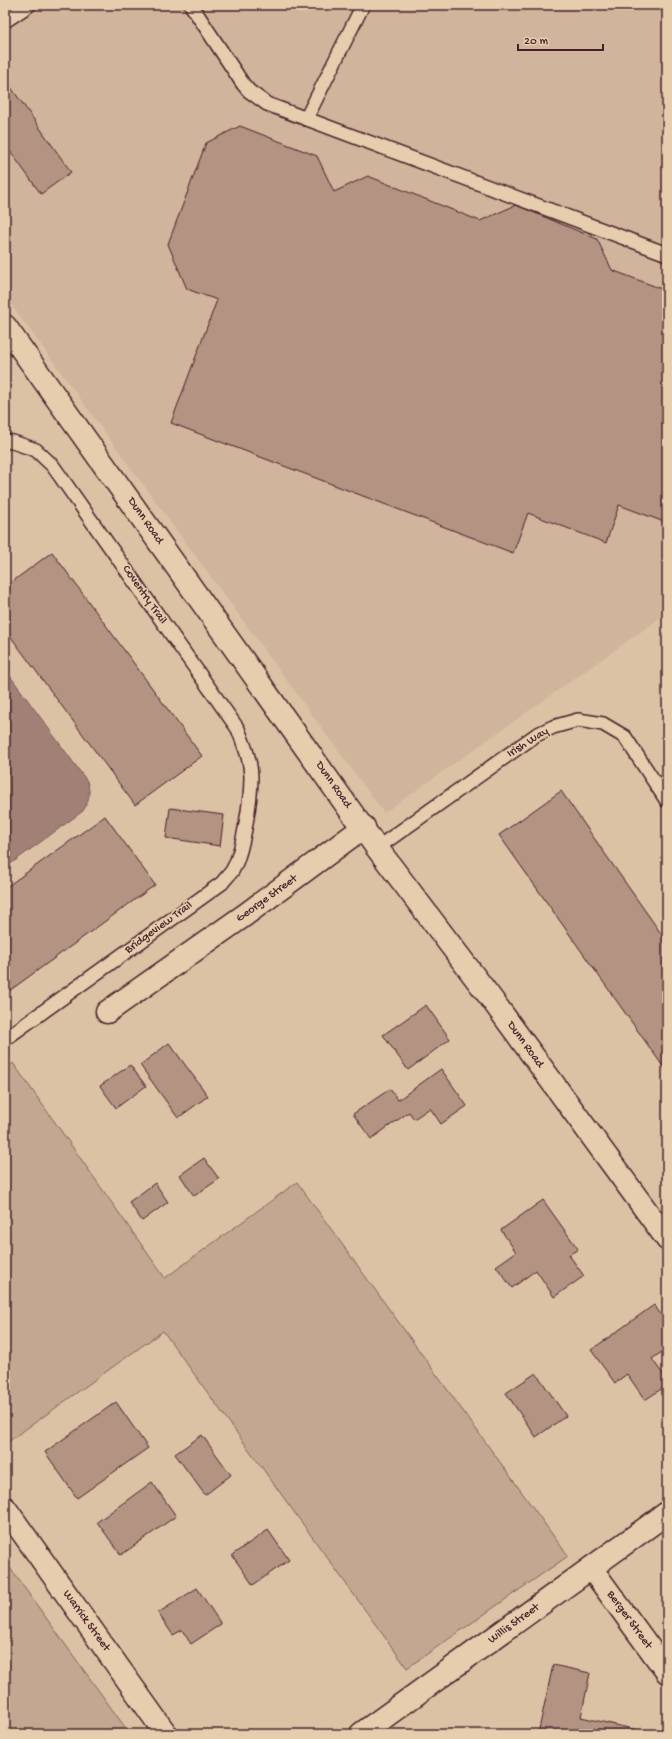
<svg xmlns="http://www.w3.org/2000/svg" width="672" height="1739" viewBox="0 0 672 1739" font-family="'Gochi Hand',sans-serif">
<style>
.built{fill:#d0b49b}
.green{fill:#c3a791;stroke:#86635e}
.water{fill:#a18175;stroke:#7e5a57}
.building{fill:#b39483;stroke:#4a1f2b}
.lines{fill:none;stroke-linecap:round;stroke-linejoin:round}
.lane-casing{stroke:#4a1f2b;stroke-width:16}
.street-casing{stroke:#4a1f2b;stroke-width:25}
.lane{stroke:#e5cdad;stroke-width:13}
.street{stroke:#e5cdad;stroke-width:22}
.labels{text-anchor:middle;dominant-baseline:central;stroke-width:3;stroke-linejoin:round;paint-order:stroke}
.street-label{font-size:12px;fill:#4a1f2b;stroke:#e5cdad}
</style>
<rect width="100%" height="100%" fill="#dcc2a5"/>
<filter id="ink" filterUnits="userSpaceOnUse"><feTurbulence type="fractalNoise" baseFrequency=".025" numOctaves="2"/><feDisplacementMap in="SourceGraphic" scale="8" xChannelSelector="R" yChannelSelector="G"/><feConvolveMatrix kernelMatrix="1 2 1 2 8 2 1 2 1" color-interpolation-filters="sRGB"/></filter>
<g filter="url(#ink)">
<!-- built -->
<path class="built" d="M 5,5 L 667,5 L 667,613 L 384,813 L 5,296 Z"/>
<!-- green -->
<g class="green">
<path d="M 13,1063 L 165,1278 L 297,1182 L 568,1556 L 407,1668 L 163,1331 L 5,1444 L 5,1069 Z"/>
<path d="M 5,1561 L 130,1734 L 5,1734 Z"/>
</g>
<!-- water -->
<path class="water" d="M 5,669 L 87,781 C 91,794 89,800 83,811 L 5,868 Z"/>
<!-- building -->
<g class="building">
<path d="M 5,79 L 71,172 L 41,194 L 5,144 Z"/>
<path d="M 240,126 L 317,156 L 334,192 L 368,176 L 480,221 L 516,205 L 597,239 L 612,270 L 667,291 L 667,523 L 619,505 L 606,543 L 528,513 L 513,553 L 171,423 L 217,300 L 187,289 L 168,244 L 206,143 Z"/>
<path d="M 52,552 L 202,756 L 135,805 L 5,629 L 5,587 Z"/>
<path d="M 561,791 L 667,942 L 667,1072 L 499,835 Z"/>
<path d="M 170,808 L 224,815 L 220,846 L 166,838 Z"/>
<path d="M 105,816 L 155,885 L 5,994 L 5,888 Z"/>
<path d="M 426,1005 L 450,1039 L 408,1070 L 383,1035 Z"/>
<path d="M 169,1043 L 208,1096 L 178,1118 L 140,1065 Z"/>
<path d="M 130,1065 L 146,1086 L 116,1108 L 100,1086 Z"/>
<path d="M 441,1069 L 467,1106 L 441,1124 L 430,1108 L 414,1119 L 409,1112 L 371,1139 L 353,1114 L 390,1089 L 398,1100 Z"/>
<path d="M 204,1158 L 219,1179 L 194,1196 L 180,1175 Z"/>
<path d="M 155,1183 L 168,1202 L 142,1221 L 129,1202 Z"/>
<path d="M 543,1200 L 578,1249 L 569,1255 L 584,1276 L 554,1297 L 536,1270 L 512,1288 L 496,1266 L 516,1252 L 501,1230 Z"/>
<path d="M 654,1305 L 667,1323 L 667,1348 L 652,1359 L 667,1380 L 667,1385 L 645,1400 L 627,1374 L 615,1383 L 591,1350 Z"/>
<path d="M 536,1373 L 566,1416 L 536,1437 L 506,1393 Z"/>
<path d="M 116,1402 L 148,1448 L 77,1498 L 45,1452 Z"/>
<path d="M 202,1435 L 231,1475 L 205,1495 L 175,1454 Z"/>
<path d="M 152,1482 L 176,1516 L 121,1555 L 97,1522 Z"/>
<path d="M 268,1530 L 289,1560 L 253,1585 L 232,1555 Z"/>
<path d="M 197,1588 L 221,1624 L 191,1644 L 182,1630 L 173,1635 L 158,1613 Z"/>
<path d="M 553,1665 L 590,1673 L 581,1717 L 646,1732 L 645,1734 L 538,1734 Z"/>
</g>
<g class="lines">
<defs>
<g id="lane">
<path d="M 191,5 L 243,84 L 249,91 L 267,104 L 667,254"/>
<path d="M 5,21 L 29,5"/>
<path d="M 306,119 L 363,5"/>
<path d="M 5,441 L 13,442 L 36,450 L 53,466 L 238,729 C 244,745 251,760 251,777 C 251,799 243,853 232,871 C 229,875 225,879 222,883 L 5,1039"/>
<path d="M 377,848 L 536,735 L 553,727 L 578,720 L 603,724 L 625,737 L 667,801"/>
</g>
<g id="street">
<path d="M 5,326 L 377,848 L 490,997 L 667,1239"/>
<path d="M 107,1012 L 245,915 L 364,827"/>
<path d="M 5,1508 L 166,1734"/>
<path d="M 591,1568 L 667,1672"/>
<path d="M 361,1734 L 667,1513"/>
</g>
</defs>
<!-- lane casing -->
<use href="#lane" class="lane-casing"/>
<!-- street casing -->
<use href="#street" class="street-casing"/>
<!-- lane -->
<use href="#lane" class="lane"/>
<!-- street -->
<use href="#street" class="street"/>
</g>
</g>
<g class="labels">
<!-- street labels -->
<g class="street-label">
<text transform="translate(145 521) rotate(55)">Dunn Road</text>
<text transform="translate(144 595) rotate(55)">Coventry Trail</text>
<text transform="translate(528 743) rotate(-32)">Irish Way</text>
<text transform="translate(333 785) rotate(55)">Dunn Road</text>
<text transform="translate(267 899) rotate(-36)">George Street</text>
<text transform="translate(159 928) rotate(-36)">Bridgeview Trail</text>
<text transform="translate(525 1045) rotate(54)">Dunn Road</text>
<text transform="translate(629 1620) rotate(54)">Berger Street</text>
<text transform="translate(86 1621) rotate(54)">Warrick Street</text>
<text transform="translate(514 1624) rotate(-36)">Willis Street</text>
</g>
</g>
<!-- margin -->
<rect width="672" height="1739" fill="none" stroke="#e5cdad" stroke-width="20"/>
<rect x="10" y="10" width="652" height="1719" fill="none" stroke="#4a1f2b" stroke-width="1.5" filter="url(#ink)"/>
<!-- scale -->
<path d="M518 44v6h85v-6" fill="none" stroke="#4a1f2b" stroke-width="2"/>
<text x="524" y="44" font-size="12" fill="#4a1f2b" stroke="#e5cdad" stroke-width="3" paint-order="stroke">20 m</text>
</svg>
